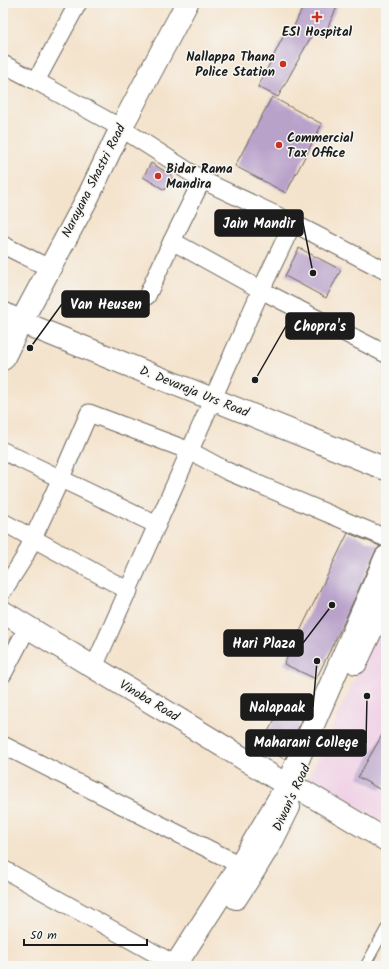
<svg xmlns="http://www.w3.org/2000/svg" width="389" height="969" viewBox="0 0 389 969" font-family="Kalam,sans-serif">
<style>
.built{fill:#f0d0e5}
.building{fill:#b9a2ca}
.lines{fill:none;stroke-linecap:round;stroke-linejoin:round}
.service-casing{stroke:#68625a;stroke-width:11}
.minor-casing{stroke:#68625a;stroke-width:19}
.tertiary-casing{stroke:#68625a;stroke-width:24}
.service{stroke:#fff;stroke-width:9}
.minor{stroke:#fff;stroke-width:17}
.tertiary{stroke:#fff;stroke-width:22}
.poi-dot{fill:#c8321e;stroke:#f6f6f2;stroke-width:1.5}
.labels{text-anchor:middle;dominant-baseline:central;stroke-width:3;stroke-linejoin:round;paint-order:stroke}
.poi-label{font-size:13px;font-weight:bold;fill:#1c1c1c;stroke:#f6f6f2;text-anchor:start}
.street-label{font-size:13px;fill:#1c1c1c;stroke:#f6f6f2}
.leader{fill:none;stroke:#1c1c1c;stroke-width:1.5}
.callout-dot{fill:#1c1c1c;stroke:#f6f6f2;stroke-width:1.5}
.callout{fill:#1c1c1c;stroke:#1c1c1c;stroke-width:1.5}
.callout-label{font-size:14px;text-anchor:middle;font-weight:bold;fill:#fff}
</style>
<rect width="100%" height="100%" fill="#f6f6f2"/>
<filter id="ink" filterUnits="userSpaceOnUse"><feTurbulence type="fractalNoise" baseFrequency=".025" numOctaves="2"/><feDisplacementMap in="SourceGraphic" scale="8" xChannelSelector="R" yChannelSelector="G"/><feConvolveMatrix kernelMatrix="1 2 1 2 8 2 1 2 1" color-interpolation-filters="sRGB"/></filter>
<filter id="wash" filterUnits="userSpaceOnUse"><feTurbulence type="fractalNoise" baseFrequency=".012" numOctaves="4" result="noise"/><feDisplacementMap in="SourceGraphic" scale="16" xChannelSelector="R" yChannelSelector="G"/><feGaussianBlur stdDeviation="0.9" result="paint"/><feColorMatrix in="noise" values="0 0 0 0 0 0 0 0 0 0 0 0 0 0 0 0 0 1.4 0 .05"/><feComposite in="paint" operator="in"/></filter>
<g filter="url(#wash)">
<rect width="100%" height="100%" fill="#f4e3cc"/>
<!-- built -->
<path class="built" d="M 386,612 L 386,824 L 308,780 Z"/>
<g id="blocks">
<!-- building -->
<g class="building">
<path d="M 305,3 L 339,3 L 323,37 L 313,33 L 278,97 L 258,87 L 287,29 L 291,32 Z"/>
<path d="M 272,97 L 322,124 L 286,193 L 235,166 Z"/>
<path d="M 151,163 L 173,176 L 165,190 L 143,177 Z"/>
<path d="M 299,248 L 341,270 L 326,298 L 285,276 Z"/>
<path d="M 348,533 L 380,546 L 375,552 L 346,618 L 316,679 L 284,664 Z"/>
<path d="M 285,701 L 305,712 L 285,759 L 260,746 Z"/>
<path d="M 386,728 L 386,782 L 381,790 L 358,777 Z"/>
</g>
</g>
</g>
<g filter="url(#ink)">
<use href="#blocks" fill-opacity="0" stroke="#68625a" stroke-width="1"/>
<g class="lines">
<defs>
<path id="service" d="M 365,966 L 386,928"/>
<g id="minor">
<path d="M 3,64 L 36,81 L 121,128 L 202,180 L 293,223 L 386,271"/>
<path d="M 36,81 L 78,3"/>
<path d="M 172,241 L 261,290 L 386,354"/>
<path d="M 3,245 L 49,268"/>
<path d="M 147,296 L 172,241 L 202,180"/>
<path d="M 3,451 L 157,525"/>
<path d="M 3,522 L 129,591"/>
<path d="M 3,591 L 24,558 L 61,478 L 89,413 L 190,451 L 227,471 L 386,538"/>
<path d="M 94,667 L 261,290 L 293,223"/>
<path d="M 3,674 L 28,626"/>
<path d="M 3,745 L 240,865"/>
<path d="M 3,869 L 176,965"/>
</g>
<g id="tertiary">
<path d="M 3,313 L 21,322 L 386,469"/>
<path d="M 3,359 L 21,322 L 88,197 L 121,128 L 187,3"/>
<path d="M 3,612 L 295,790 L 305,792 L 386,840"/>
<path d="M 356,663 L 386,599"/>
<path d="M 236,898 L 253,872 L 273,839 L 289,807"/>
<path d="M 175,966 L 240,865 L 287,785 L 386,557"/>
</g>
</defs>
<!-- service casing -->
<use href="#service" class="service-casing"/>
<!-- minor casing -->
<use href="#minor" class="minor-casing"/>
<!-- tertiary casing -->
<use href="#tertiary" class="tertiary-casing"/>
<!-- service -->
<use href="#service" class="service"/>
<!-- minor -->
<use href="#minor" class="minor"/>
<!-- tertiary -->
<use href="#tertiary" class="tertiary"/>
</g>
</g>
<!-- markers -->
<g class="poi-dot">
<path d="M315 11h4v4h4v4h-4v4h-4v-4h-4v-4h4z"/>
<circle cx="283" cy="64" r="4"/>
<circle cx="279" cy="145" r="4"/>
<circle cx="158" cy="176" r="4"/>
</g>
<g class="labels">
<!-- poi labels -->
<g class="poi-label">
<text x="317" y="32" text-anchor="middle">ESI Hospital</text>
<text x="275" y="57" text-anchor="end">Nallappa Thana<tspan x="275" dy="15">Police Station</tspan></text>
<text x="287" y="138">Commercial<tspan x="287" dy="15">Tax Office</tspan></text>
<text x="166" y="169">Bidar Rama<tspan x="166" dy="15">Mandira</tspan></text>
</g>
<!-- street labels -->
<g class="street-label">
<text transform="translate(94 181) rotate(-63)">Narayana Shastri Road</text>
<text transform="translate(194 392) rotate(22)">D. Devaraja Urs Road</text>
<text transform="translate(149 701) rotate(31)">Vinoba Road</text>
<text transform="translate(292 798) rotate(-65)">Diwan's Road</text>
</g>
</g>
<!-- callouts -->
<path class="leader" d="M313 273L303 223M30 348L62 304M255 380L286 326M332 605L303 643M317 661L313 707M367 696L366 743"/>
<g class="callout-dot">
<circle cx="313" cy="273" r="4"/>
<circle cx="30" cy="348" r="4"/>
<circle cx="255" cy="380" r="4"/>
<circle cx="332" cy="605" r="4"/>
<circle cx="317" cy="661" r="4"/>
<circle cx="367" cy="696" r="4"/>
</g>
<g class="callout">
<rect x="215" y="210" width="88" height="26" rx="4"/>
<rect x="62" y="291" width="87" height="26" rx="4"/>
<rect x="286" y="313" width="68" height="26" rx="4"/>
<rect x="224" y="630" width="79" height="26" rx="4"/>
<rect x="241" y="694" width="72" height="26" rx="4"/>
<rect x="246" y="730" width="120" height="26" rx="4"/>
</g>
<g class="callout-label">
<text x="259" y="228">Jain Mandir</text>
<text x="106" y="309">Van Heusen</text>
<text x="320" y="331">Chopra's</text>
<text x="264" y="648">Hari Plaza</text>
<text x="277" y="712">Nalapaak</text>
<text x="306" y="747">Maharani College</text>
</g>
<!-- margin -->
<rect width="389" height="969" fill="none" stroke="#f6f6f2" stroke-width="16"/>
<!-- scale -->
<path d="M24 939v6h123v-6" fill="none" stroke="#1c1c1c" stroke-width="2"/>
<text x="30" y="939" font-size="12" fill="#1c1c1c" stroke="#f6f6f2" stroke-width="3" paint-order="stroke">50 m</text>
</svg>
